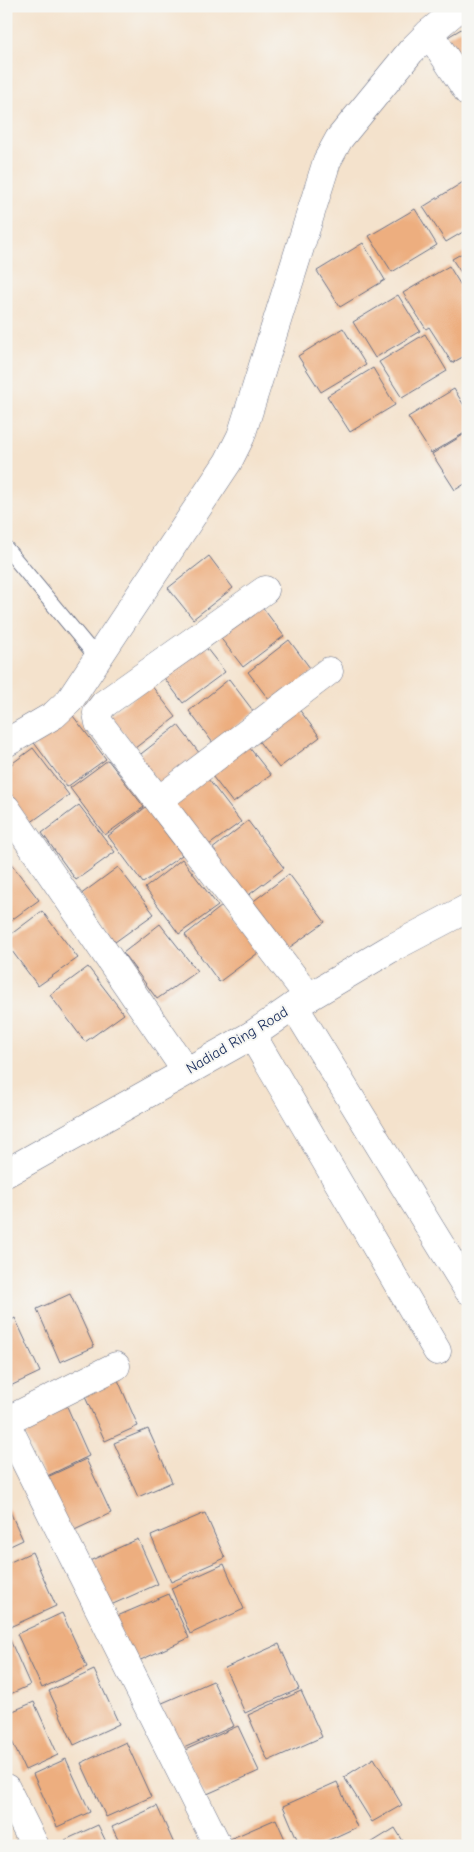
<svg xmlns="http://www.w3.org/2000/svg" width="474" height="1852" viewBox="0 0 474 1852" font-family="'Comic Neue',sans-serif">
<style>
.building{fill:#edae7f}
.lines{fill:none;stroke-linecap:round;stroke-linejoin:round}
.service-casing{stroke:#676e84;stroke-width:16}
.minor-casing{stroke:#676e84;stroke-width:29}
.trunk-casing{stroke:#676e84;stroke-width:29}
.service{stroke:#fff;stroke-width:14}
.minor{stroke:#fff;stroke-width:28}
.trunk{stroke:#fff;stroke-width:28}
.labels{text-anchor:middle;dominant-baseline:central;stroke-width:4;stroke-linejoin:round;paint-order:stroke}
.street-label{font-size:15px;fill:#1b2f5e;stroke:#f6f6f2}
</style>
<rect width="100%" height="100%" fill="#f6f6f2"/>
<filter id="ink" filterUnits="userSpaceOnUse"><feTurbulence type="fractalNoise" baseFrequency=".02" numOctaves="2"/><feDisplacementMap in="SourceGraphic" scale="10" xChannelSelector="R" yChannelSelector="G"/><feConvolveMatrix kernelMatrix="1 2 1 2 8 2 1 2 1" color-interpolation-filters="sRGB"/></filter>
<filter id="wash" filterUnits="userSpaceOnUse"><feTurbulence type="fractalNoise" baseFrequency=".0096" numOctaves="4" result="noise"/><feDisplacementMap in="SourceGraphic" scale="20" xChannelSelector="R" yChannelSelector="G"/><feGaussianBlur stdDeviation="1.12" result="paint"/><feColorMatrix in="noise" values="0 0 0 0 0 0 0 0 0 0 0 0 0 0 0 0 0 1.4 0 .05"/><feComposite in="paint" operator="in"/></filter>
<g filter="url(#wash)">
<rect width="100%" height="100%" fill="#f4e2cc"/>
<g id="blocks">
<!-- building -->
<g class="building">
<path d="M 468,25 L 468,73 L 446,38 Z"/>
<path d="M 468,179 L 468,229 L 446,242 L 423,207 Z"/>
<path d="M 415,209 L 437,245 L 392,272 L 369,236 Z"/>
<path d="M 363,243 L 385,280 L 340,307 L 317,271 Z"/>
<path d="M 468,250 L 468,283 L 452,259 Z"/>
<path d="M 449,266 L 468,297 L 468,354 L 452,363 L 429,327 L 426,329 L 403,293 Z"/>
<path d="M 398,295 L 420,331 L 375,358 L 353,322 Z"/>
<path d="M 343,328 L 366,365 L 321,392 L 298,356 Z"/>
<path d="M 425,334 L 447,371 L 402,398 L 379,362 Z"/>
<path d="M 373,368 L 395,405 L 350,432 L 327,396 Z"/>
<path d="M 454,389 L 468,412 L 468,431 L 431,453 L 408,417 Z"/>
<path d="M 468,432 L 468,482 L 455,490 L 432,454 Z"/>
<path d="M 209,556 L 233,588 L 193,619 L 168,588 Z"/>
<path d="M 260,604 L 284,636 L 243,667 L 219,636 Z"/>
<path d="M 200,640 L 225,672 L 183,703 L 159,671 Z"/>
<path d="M 289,640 L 313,672 L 272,704 L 248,672 Z"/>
<path d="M 229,679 L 254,712 L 213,743 L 189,711 Z"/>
<path d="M 151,685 L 176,717 L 135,748 L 110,716 Z"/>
<path d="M 295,704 L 320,737 L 279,768 L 254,735 Z"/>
<path d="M 70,712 L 106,759 L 67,787 L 32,740 Z"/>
<path d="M 178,725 L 203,758 L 162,789 L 137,757 Z"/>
<path d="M 245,742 L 271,775 L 233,803 L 209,772 Z"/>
<path d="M 33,748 L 69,795 L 30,823 L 6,792 L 6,768 Z"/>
<path d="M 108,760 L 144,807 L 105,835 L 70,788 Z"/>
<path d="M 205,775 L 241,822 L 202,850 L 168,803 Z"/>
<path d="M 79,805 L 115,852 L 76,880 L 42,833 Z"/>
<path d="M 146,807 L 182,855 L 143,883 L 108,836 Z"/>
<path d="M 248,821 L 284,868 L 246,897 L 211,850 Z"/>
<path d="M 6,857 L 39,900 L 6,924 Z"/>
<path d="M 182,859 L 218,906 L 179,934 L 145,888 Z"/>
<path d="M 118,867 L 154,914 L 115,942 L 80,895 Z"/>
<path d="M 289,874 L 325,922 L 286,950 L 251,903 Z"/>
<path d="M 222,906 L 258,953 L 219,982 L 185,935 Z"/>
<path d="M 42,911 L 78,958 L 38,986 L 6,943 L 6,938 Z"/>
<path d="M 160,924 L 197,971 L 157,999 L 123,953 Z"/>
<path d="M 88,967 L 124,1014 L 85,1042 L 50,995 Z"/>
<path d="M 70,1294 L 94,1347 L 60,1362 L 37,1309 Z"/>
<path d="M 15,1318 L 40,1372 L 6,1388 L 6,1323 Z"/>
<path d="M 115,1373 L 138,1426 L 105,1441 L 81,1388 Z"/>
<path d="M 65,1402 L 89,1456 L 45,1477 L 20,1423 Z"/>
<path d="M 148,1429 L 172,1482 L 138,1497 L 114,1443 Z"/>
<path d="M 86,1459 L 111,1513 L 66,1534 L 41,1480 Z"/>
<path d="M 6,1503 L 23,1540 L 6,1548 Z"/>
<path d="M 205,1513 L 225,1558 L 171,1582 L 151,1536 Z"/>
<path d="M 138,1539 L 158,1584 L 104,1608 L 85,1563 Z"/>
<path d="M 32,1552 L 56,1606 L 12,1626 L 6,1615 L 6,1564 Z"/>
<path d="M 224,1564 L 244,1609 L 190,1634 L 171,1588 Z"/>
<path d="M 169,1594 L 189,1638 L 134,1663 L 115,1617 Z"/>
<path d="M 62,1613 L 87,1667 L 42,1688 L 17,1634 Z"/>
<path d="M 6,1631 L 30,1685 L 6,1696 Z"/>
<path d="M 279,1644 L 299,1689 L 245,1713 L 225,1668 Z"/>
<path d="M 94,1670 L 119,1724 L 74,1745 L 49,1691 Z"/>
<path d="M 213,1681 L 234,1726 L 179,1750 L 160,1704 Z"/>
<path d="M 301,1691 L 322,1737 L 268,1761 L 248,1715 Z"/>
<path d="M 34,1702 L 58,1755 L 25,1770 L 6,1728 L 6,1714 Z"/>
<path d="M 238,1726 L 259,1771 L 205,1795 L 185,1750 Z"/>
<path d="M 126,1742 L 151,1797 L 106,1817 L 81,1763 Z"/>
<path d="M 374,1758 L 402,1805 L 372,1822 L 344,1777 Z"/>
<path d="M 66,1759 L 90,1812 L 57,1827 L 33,1774 Z"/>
<path d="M 337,1782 L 357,1827 L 316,1846 L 300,1846 L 283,1806 Z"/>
<path d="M 157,1806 L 175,1846 L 121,1846 L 112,1827 Z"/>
<path d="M 276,1819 L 288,1846 L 224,1846 L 223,1842 Z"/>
<path d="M 98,1825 L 108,1846 L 67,1846 L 65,1840 Z"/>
<path d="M 395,1828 L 406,1846 L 366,1846 Z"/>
</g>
</g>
</g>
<g filter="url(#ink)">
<use href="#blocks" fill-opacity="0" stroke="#676e84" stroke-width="1"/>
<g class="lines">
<defs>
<path id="service" d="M 6,548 L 98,659"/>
<g id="minor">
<path d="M 429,33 L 468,92"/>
<path d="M 265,590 L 104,704 L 97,713 L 99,723 L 309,997"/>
<path d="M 6,743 L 54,715 L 70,700 L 228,462 L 241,436 L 327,161 L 339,139 L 411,51 L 429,33 L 461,6"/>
<path d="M 159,800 L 329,671"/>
<path d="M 6,808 L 186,1071"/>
<path d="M 294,1006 L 468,1290"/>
<path d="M 252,1035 L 437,1351"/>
<path d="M 6,1421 L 116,1366"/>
<path d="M 6,1423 L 218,1846"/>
<path d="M 6,1788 L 35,1846"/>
</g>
<path id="trunk" d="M 6,1173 L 252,1035 L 294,1006 L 390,949 L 468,908"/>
</defs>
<!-- service casing -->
<use href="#service" class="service-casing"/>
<!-- minor casing -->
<use href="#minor" class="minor-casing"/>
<!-- trunk casing -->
<use href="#trunk" class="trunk-casing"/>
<!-- service -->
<use href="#service" class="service"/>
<!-- minor -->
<use href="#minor" class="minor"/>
<!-- trunk -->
<use href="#trunk" class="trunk"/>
</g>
</g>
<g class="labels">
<!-- street labels -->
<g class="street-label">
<text transform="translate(237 1040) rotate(-31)">Nadiad Ring Road</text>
</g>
</g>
<!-- margin -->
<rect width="474" height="1852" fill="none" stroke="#f6f6f2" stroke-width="25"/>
</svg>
